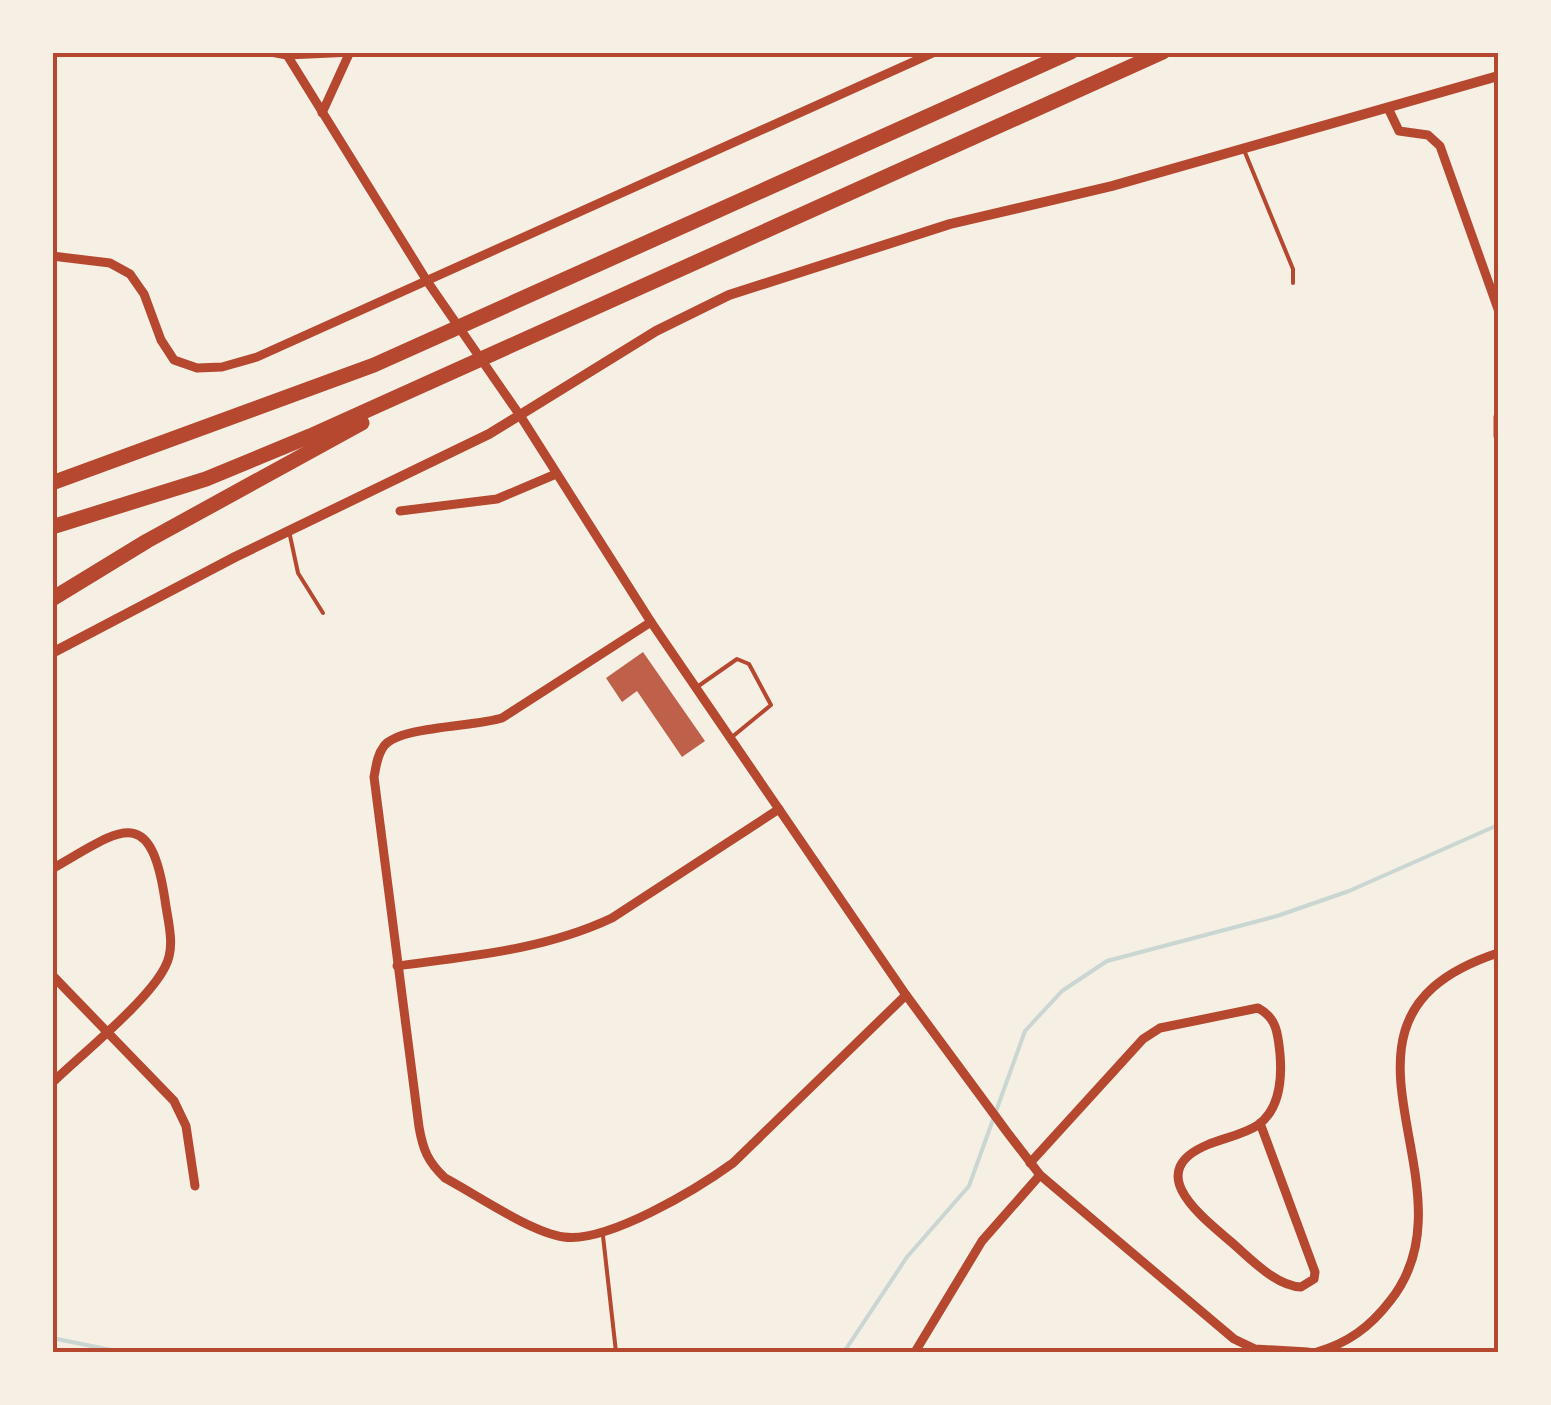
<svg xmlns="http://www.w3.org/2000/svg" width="1551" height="1405" viewBox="0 0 1551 1405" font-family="Rubik,sans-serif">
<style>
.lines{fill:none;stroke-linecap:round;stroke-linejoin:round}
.stream{stroke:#c9d6d2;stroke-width:4}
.building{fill:#bf614a}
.service{stroke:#b5482f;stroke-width:4}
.minor{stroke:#b5482f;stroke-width:9}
.tertiary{stroke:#b5482f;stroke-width:10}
.motorway{stroke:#b5482f;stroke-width:15}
.neatline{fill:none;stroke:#b5482f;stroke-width:4}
</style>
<rect width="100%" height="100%" fill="#f6efe4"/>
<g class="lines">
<!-- stream -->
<g class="stream">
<path d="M 52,1338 L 121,1352"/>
<path d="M 844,1352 L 907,1257 L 969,1186 L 1025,1031 L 1062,991 L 1107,961 L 1277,916 L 1349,891 L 1498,825"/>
</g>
</g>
<!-- building -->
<path class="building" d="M 643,652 L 705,741 L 682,757 L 637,691 L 622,702 L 606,678 Z"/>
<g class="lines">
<!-- service -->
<g class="service">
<path d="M 1244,150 L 1293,269 L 1293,283"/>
<path d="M 289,531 L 298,573 L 323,613"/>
<path d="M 697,687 L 737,659 L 749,664 L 771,705 L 732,737"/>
<path d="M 603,1236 L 616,1352"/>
</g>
<!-- minor -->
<g class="minor">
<path d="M 271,52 L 287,55 L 427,281 L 521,417 L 651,622 L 906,995 L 1007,1132 L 1040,1175 L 1234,1339 L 1255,1349 L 1308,1352"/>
<path d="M 287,55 L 353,52"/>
<path d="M 1388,108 L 1399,131 L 1428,135 L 1440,146 L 1498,309"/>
<path d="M 322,113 L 349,54"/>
<path d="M 52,256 L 110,263 L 130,274 L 144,294 L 161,340 L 174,360 L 197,368 L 222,367 L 257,357 L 935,52"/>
<path d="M 1498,417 L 1498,436"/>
<path d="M 400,511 L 497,499 L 556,474"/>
<path d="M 651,622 L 502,718 C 474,727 400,726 384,746 C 377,755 376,767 374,777 L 419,1127 C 423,1150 428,1162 445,1178 C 477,1195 530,1232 564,1237 C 608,1243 697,1189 733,1163 L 906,995"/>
<path d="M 52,869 C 119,831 150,800 165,900 C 168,922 176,947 165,967 C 148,1001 82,1054 52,1083"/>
<path d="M 397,966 C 470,956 544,950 612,918 L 779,809"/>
<path d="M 52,975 L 174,1101 L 186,1126 L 195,1186"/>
<path d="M 1030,1163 L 1143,1039 L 1160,1028 L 1258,1008 C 1277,1018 1278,1034 1280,1054 C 1282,1078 1280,1109 1258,1125 C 1243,1135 1223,1138 1207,1145 C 1143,1172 1201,1216 1230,1241 C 1249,1257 1275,1286 1301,1287 L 1314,1279 L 1315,1272 L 1260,1123"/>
<path d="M 915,1352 L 982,1241 L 1040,1175"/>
<path d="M 1317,1352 C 1348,1343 1370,1327 1390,1301 C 1484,1184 1297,1019 1498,953"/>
</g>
<!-- tertiary -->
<path class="tertiary" d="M 52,653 L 235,557 L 489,434 L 656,331 L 729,295 L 950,224 L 1112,186 L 1498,76"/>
<!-- motorway -->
<g class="motorway">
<path d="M 52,483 L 374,365 L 1071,52"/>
<path d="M 52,527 L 206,479 L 310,436 L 1163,52"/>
<path d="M 52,599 L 147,541 L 362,423"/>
</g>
</g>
<!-- border -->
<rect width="1551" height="1405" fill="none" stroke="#f6efe4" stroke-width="110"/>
<rect x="55" y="55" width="1441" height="1295" class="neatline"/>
</svg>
